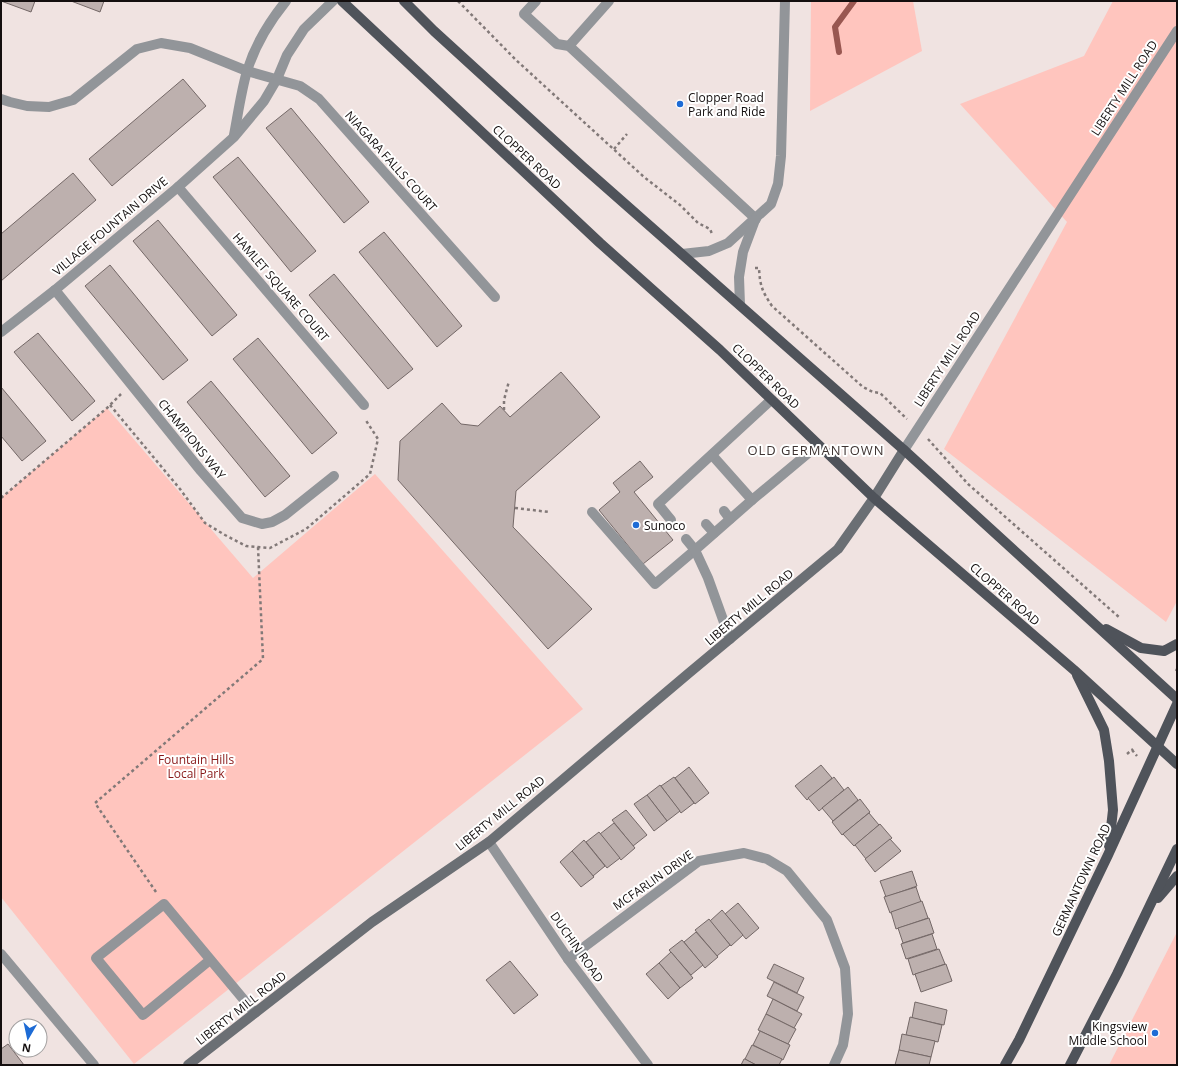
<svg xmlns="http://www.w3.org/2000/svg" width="1178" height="1066" viewBox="0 0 1178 1066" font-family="'Open Sans',sans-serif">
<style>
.green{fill:#ffc5be}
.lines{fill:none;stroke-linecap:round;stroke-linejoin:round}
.stream{stroke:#995751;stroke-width:6}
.building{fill:#bdb0ae;stroke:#746867}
.path{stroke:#827978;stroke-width:2.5;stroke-dasharray:3 3;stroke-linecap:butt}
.lane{stroke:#929599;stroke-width:10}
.street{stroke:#929599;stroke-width:10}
.secondary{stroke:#6b6f74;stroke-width:10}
.primary{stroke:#4f535a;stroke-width:10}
.poi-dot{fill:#1d6bd5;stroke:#fff;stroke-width:1.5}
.labels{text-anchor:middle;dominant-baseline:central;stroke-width:4;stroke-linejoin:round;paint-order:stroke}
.street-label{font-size:12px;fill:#140f0f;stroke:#fff}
.poi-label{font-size:12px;fill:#140f0f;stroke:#fff;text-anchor:start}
.park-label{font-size:12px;fill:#891919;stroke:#fff}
.neighbourhood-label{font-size:13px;letter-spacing:1px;fill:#3f3533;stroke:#fff}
</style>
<rect width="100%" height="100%" fill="#f0e3e1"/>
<!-- green -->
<g class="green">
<path d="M 811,1 L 913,1 L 922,51 L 810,111 Z"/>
<path d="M 1113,1 L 1177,1 L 1177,601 L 1166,622 L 944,449 L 1067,222 L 960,104 L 1084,56 Z"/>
<path d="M 107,408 L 253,578 L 375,474 L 583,709 L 134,1064 L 1,897 L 1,498 Z"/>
<path d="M 1177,932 L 1177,1065 L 1109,1065 Z"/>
</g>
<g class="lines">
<!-- stream -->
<path class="stream" d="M 839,52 L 835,27 L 854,1"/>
</g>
<!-- building -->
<g class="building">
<path d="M 1,1 L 35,1 L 31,12 Z"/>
<path d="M 71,1 L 104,1 L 100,12 Z"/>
<path d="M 183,79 L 206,106 L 112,186 L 89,159 Z"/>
<path d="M 291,108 L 369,202 L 344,223 L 266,128 Z"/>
<path d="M 238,157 L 316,251 L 291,272 L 213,177 Z"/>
<path d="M 73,173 L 96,200 L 1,281 L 1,234 Z"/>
<path d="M 158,220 L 237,315 L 212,336 L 133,241 Z"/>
<path d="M 384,232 L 462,326 L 437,347 L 359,252 Z"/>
<path d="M 110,265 L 188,360 L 163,380 L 85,286 Z"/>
<path d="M 334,274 L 413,369 L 388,389 L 309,295 Z"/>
<path d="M 38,333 L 95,401 L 72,421 L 14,352 Z"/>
<path d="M 258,338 L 337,433 L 312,454 L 233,359 Z"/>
<path d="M 561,372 L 600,417 L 516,491 L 513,527 L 592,609 L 548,649 L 398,480 L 400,441 L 442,403 L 461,424 L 478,426 L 500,406 L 510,417 Z"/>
<path d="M 211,381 L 290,476 L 265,497 L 187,402 Z"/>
<path d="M 1,387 L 46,441 L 22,461 L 1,436 Z"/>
<path d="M 640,461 L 653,477 L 634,492 L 673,540 L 643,564 L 599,510 L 620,492 L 613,483 Z"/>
<path d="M 821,765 L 832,778 L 807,800 L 795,786 Z"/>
<path d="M 689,767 L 709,793 L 695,804 L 675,778 Z"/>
<path d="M 674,777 L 694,803 L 681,813 L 661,786 Z"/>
<path d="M 834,777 L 844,790 L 819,811 L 808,798 Z"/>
<path d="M 660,785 L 680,811 L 667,821 L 647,795 Z"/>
<path d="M 848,787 L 858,800 L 833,821 L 822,808 Z"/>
<path d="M 647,795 L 667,821 L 654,831 L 634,804 Z"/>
<path d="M 860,799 L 870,812 L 842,835 L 832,822 Z"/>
<path d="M 626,810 L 647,835 L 633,846 L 612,820 Z"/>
<path d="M 869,813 L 879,825 L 854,846 L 843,834 Z"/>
<path d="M 614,823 L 635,848 L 621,860 L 600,834 Z"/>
<path d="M 880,824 L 892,838 L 866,859 L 855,845 Z"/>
<path d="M 599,832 L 620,858 L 607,868 L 586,842 Z"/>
<path d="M 890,839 L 901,851 L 875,872 L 865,859 Z"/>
<path d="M 584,840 L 605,866 L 593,876 L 572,851 Z"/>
<path d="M 572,851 L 594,877 L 581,887 L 560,862 Z"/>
<path d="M 912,871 L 917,886 L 886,897 L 880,881 Z"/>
<path d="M 916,887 L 921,902 L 890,913 L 884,897 Z"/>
<path d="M 922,901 L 928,918 L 896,929 L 891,912 Z"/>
<path d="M 738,903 L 759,928 L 746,939 L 725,914 Z"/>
<path d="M 722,910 L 743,935 L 731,946 L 710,921 Z"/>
<path d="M 929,918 L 934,933 L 903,943 L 898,928 Z"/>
<path d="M 709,919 L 730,945 L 717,956 L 695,930 Z"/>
<path d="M 696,932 L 718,957 L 705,968 L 684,942 Z"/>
<path d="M 932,934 L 937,949 L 906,959 L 901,944 Z"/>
<path d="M 682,940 L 703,965 L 691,975 L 669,950 Z"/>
<path d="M 939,949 L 945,964 L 913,975 L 908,959 Z"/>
<path d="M 671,952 L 693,978 L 680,988 L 659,963 Z"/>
<path d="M 510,961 L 538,995 L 514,1014 L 486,980 Z"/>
<path d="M 659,963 L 680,988 L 668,999 L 646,974 Z"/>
<path d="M 774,964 L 804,978 L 797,993 L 767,978 Z"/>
<path d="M 946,964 L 952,981 L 921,992 L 915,974 Z"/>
<path d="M 774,982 L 804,997 L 797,1011 L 767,996 Z"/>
<path d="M 773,999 L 802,1014 L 794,1028 L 766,1014 Z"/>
<path d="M 915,1002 L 947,1010 L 944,1025 L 912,1018 Z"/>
<path d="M 766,1014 L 796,1029 L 788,1044 L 758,1030 Z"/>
<path d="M 910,1017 L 942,1025 L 938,1042 L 906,1035 Z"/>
<path d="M 760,1031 L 790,1045 L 783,1060 L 753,1045 Z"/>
<path d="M 902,1034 L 935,1041 L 931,1057 L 899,1050 Z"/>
<path d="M 8,1044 L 24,1065 L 1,1065 L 1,1049 Z"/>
<path d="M 752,1045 L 782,1059 L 779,1065 L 756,1065 L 745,1059 Z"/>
<path d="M 899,1050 L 931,1057 L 929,1065 L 895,1065 Z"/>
<path d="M 744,1059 L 745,1059 L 756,1065 L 741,1065 Z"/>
</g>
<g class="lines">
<!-- path -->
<g class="path">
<path d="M 458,1 L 516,60 L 644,177 L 680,205 L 698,223 L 710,229 L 712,234"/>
<path d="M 614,149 L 627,134"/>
<path d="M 755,268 L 759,268 C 760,286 762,291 772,306 L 863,387 L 873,392 L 880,393 L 907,419"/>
<path d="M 110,405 L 180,489 L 205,523 L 225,535 L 246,546 L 270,548 L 306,529 L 370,474 L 378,439 L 365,419"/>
<path d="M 504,410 L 504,400 L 509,381"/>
<path d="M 928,439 L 968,484 L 1120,618"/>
<path d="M 1,498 L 107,408 L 121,394"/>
<path d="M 515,508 L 549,512"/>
<path d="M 1176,671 L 1177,669"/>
<path d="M 1132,750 L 1137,756"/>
<path d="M 1127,754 L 1133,749"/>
<path d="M 156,892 L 95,803 L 263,659 L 258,547"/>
</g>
<!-- lane -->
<g class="lane">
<path d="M 536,1 L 524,14 L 557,44 L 569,46 L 756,219"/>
<path d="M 569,46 L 609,1"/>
<path d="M 1,99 L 10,102 L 27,106 L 49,107 L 73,100 L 137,49 L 161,43 L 190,48 L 247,71"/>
<path d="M 682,254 L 709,251 L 728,243 L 771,204 L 778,184 L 781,156 L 785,1"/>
<path d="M 740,305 L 739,277 L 743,252 L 755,220"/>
<path d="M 712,455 L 752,500"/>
<path d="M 724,511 L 730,519"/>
<path d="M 592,512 L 655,584 L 695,550 L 686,539"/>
<path d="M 671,520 L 658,504 L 771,400"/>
<path d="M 706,524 L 714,533"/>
<path d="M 730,639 L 708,578 L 695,550 L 752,500 L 818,445"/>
<path d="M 210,960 L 143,1015 L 96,958 L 164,904 L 255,1013"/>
</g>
<!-- street -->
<g class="street">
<path d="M 247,71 L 300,86 L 319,99 L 495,297"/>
<path d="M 234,135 C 238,114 241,92 247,71 C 255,45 269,22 286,1"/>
<path d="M 178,187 L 364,405"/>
<path d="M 55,290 L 201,471 L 242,518 L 262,524 L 272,522 L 285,515 L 334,476"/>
<path d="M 1,332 L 55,290 L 178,187 L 234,137 L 264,101 L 277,79 L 287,55 L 304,29 L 333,1"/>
<path d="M 904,450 L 1177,31"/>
<path d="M 489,842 L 568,959 L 648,1065"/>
<path d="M 1,954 L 94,1065"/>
<path d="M 568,959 L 699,861 L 744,853 L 767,859 L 787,871 L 827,920 L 845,968 L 848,1014 L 843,1045 L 834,1065"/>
</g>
<!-- secondary -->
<path class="secondary" d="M 188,1065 L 372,922 L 489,842 L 689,673 L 838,549 L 874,498 L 904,450"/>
<!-- primary -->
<g class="primary">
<path d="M 342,1 L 600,243 L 720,350 L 874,498 L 1074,670 L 1177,764"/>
<path d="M 404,1 L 434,31 L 583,167 L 904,450 L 1177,699"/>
<path d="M 1106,629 L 1141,648 L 1164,651 L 1177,644"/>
<path d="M 1077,675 L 1104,730 L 1109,761 L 1113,810 L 1109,846"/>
<path d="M 1158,898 L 1177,876"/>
<path d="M 1005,1065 L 1019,1040 L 1108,855 L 1177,704"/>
<path d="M 1070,1065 L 1117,974 L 1177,849"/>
</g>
</g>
<!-- markers -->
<g class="poi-dot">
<circle cx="680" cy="104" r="4"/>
<circle cx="636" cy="525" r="4"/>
<circle cx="1155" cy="1033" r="4"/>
</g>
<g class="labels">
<!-- street labels -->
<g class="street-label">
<text transform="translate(1124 88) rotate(-57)">LIBERTY MILL ROAD</text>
<text transform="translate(527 157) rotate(43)">CLOPPER ROAD</text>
<text transform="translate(391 161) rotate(48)">NIAGARA FALLS COURT</text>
<text transform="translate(110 226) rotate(-40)">VILLAGE FOUNTAIN DRIVE</text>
<text transform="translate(281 287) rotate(49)">HAMLET SQUARE COURT</text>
<text transform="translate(947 359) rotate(-57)">LIBERTY MILL ROAD</text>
<text transform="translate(766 376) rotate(44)">CLOPPER ROAD</text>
<text transform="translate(192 439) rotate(51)">CHAMPIONS WAY</text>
<text transform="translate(1005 594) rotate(41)">CLOPPER ROAD</text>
<text transform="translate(749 607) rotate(-40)">LIBERTY MILL ROAD</text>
<text transform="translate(500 813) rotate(-39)">LIBERTY MILL ROAD</text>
<text transform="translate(653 880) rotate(-35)">MCFARLIN DRIVE</text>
<text transform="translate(1081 880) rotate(-65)">GERMANTOWN ROAD</text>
<text transform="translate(577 947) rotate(55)">DUCHIN ROAD</text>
<text transform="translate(241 1008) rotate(-38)">LIBERTY MILL ROAD</text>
</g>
<!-- poi labels -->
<g class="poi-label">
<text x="688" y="97">Clopper Road<tspan x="688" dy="14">Park and Ride</tspan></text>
<text x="644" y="525">Sunoco</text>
<text x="1147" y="1026" text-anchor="end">Kingsview<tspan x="1147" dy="14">Middle School</tspan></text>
</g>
<!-- park labels -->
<g class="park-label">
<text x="196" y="759">Fountain Hills<tspan x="196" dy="14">Local Park</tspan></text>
</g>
<!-- neighbourhood labels -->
<g class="neighbourhood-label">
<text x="816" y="450">OLD GERMANTOWN</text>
</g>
</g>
<!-- border -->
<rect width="1178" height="1066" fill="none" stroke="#140f0f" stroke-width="4"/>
<!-- north arrow -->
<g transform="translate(28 1038) rotate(189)"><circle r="19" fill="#ffffff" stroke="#a19f9f"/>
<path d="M0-3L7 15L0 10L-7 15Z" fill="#1d6bd5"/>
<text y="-6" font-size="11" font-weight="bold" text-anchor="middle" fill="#140f0f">N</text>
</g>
</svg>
